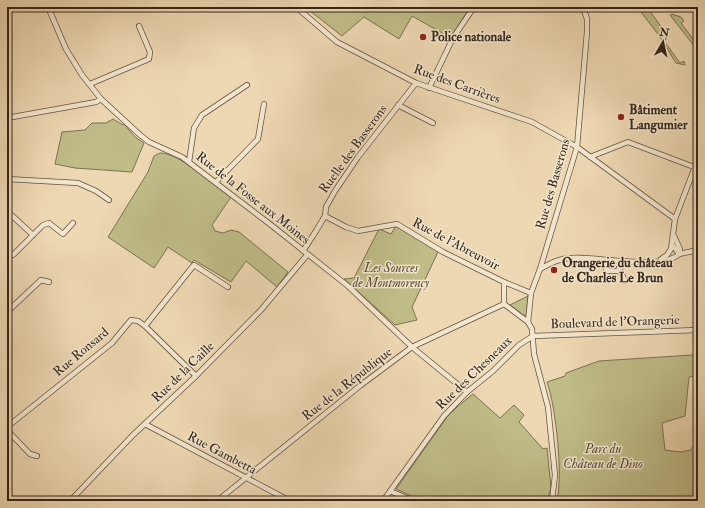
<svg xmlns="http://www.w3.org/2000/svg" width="705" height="508" viewBox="0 0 705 508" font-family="'IM FELL Double Pica',serif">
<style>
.green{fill:#bfbc88;stroke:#7a7152}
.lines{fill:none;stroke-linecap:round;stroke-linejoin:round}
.minor-casing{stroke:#635242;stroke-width:6}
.minor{stroke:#f4e6ce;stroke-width:4.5}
.poi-dot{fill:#8f2418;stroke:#f4e6ce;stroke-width:1.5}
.labels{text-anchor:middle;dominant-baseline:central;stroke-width:3;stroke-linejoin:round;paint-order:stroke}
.poi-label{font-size:13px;font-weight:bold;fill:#35261c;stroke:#f4e6ce;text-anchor:start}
.street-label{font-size:13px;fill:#35261c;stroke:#f4e6ce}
.park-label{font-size:13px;font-style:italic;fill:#584c37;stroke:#f4e6ce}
</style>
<rect width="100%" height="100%" fill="#eed8b3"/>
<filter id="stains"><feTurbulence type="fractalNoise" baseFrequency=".005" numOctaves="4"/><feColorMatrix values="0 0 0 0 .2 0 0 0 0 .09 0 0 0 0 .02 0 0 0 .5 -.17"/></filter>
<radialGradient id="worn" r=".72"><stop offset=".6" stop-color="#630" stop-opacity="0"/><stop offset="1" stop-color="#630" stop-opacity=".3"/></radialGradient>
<!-- green -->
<g class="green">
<path d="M 305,7 L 336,7 L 342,10 L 344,7 L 470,7 L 451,38 L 412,16 L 399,39 L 364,17 L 342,36 Z"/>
<path d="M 637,7 L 647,7 L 667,35 L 667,38 L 664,41 L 680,63 L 684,61 L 685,65 L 676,63 L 658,34 Z"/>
<path d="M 672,14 L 681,17 L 684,21 L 681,23 L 698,46 L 698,51 L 670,15 Z"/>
<path d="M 113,119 L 123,125 L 124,124 L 135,137 L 144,143 L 132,172 L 75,168 L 55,164 L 62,132 L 85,130 L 92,123 L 106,123 Z"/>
<path d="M 160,153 C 180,153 214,185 231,197 L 212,225 L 215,231 L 223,233 L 231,230 L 239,232 L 288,272 L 277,287 L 246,261 L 231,282 L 194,260 L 192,263 L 168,247 L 154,268 L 108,237 L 148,172 L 154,156 Z"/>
<path d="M 396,226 L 428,244 L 438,252 L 412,307 L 417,320 L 395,325 L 344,279 L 354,278 L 379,229 L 391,234 Z"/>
<path d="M 528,296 L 526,317 L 510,305 Z"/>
<path d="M 692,355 L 698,357 L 698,376 L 689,377 L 685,416 L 662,423 L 665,450 L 680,452 L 691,450 L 698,436 L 698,501 L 557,501 C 563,474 556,408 547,382 L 565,376 L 566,373 L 599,361 Z"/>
<path d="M 473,394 L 500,418 L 514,405 L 524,415 L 519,422 L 543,449 L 547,448 L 551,488 L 547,501 L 423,501 L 396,489 L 447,417 L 457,407 Z"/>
</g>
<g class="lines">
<defs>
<g id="minor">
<path d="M 48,7 L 66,49 L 82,75 L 101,99 L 139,134 L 149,142 L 182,157 L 271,225 L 348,286 L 412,347 L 467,392"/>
<path d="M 296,7 L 337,42 L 416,83 L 532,122 L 577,147 L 675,219"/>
<path d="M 90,84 L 149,59 L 150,52 L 139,26"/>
<path d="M 429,88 L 453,38 L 474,7"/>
<path d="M 398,105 L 433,123"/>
<path d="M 7,118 L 96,102 L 101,99"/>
<path d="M 590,157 L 628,142 L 694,167"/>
<path d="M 189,162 L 194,128 L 202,115 L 247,85"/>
<path d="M 7,179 L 78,183 L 96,191 L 109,200"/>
<path d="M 216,182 L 258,139 L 264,104"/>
<path d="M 7,211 L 33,235 L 43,225 L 49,223 L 63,234 L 73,223"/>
<path d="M 325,216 L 346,227 L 358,231 L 397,224 L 443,252 L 504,282 L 531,293"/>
<path d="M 672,244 L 679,254 L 698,250"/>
<path d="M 303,251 L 316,231 L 325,216 L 326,207 L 335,191 L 358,157 L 416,83"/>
<path d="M 13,255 L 33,235"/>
<path d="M 661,259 L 667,255 L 671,249 L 675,219 L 698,159"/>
<path d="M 603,261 L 604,266 L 608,271 L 618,271 L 619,269"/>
<path d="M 619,268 L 625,281"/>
<path d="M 540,269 C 551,263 560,258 572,258 C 595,256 663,271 679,254 L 680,249 L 673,234"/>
<path d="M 504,304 L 528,322 L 532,329 L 534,354 L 548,407 L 555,475 L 552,501"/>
<path d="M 504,304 L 504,282"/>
<path d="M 7,312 L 41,280 L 49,282"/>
<path d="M 528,322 L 531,293 L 540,269 L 577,147 L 587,32 L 587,19 L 583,7"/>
<path d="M 145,326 L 194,265 L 228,287"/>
<path d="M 533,336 L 698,330"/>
<path d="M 145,424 L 290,501"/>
<path d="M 7,427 L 112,343 L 131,320 L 138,321 L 145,326 L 196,376"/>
<path d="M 7,430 L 30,454 L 37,456"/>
<path d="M 390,491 L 414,501"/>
<path d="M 70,501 L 133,435 L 196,376 L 261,310 L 307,255"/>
<path d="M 217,501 L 361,385 L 412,347 L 504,304"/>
<path d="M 383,501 L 444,416 L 467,392 L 493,371 L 519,345 L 533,336"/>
</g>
</defs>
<!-- minor casing -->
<use href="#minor" class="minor-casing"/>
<!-- minor -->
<use href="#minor" class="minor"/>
</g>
<!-- markers -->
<g class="poi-dot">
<circle cx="423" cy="37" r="4"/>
<circle cx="621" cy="117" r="4"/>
<circle cx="554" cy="270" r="4"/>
</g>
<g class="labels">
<!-- poi labels -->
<g class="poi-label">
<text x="431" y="37">Police nationale</text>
<text x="629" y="110">Bâtiment<tspan x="629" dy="15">Langumier</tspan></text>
<text x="562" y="263">Orangerie du château<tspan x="562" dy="15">de Charles Le Brun</tspan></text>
</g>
<!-- street labels -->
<g class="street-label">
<text transform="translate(457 84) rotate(20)">Rue des Carrières</text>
<text transform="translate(353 149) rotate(-54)">Ruelle des Basserons</text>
<text transform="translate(553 184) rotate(-74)">Rue des Basserons</text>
<text transform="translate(253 198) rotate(38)">Rue de la Fosse aux Moines</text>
<text transform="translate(456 244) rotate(28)">Rue de l'Abreuvoir</text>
<text transform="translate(615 322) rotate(-2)">Boulevard de l'Orangerie</text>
<text transform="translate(81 352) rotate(-40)">Rue Ronsard</text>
<text transform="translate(183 372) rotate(-44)">Rue de la Caille</text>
<text transform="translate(474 373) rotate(-44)">Rue des Chesneaux</text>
<text transform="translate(347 384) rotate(-38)">Rue de la République</text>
<text transform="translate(222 453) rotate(28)">Rue Gambetta</text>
</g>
<!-- park labels -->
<g class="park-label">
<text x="391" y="268">Les Sources<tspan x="391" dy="15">de Montmorency</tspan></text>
<text x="603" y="449">Parc du<tspan x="603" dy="15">Château de Dino</tspan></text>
</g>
</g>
<!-- margin -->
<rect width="705" height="508" fill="none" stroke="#eed8b3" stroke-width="24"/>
<rect x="8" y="8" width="689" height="492" fill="none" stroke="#35261c" stroke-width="2"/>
<rect x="12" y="12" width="681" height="484" fill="none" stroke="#35261c"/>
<!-- north arrow -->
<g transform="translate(663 42) rotate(9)" stroke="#f4e6ce" stroke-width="3" paint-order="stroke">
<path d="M0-3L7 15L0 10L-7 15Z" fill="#35261c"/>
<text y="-6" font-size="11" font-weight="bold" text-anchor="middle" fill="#35261c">N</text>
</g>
<rect width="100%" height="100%" filter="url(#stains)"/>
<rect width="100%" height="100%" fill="url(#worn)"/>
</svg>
